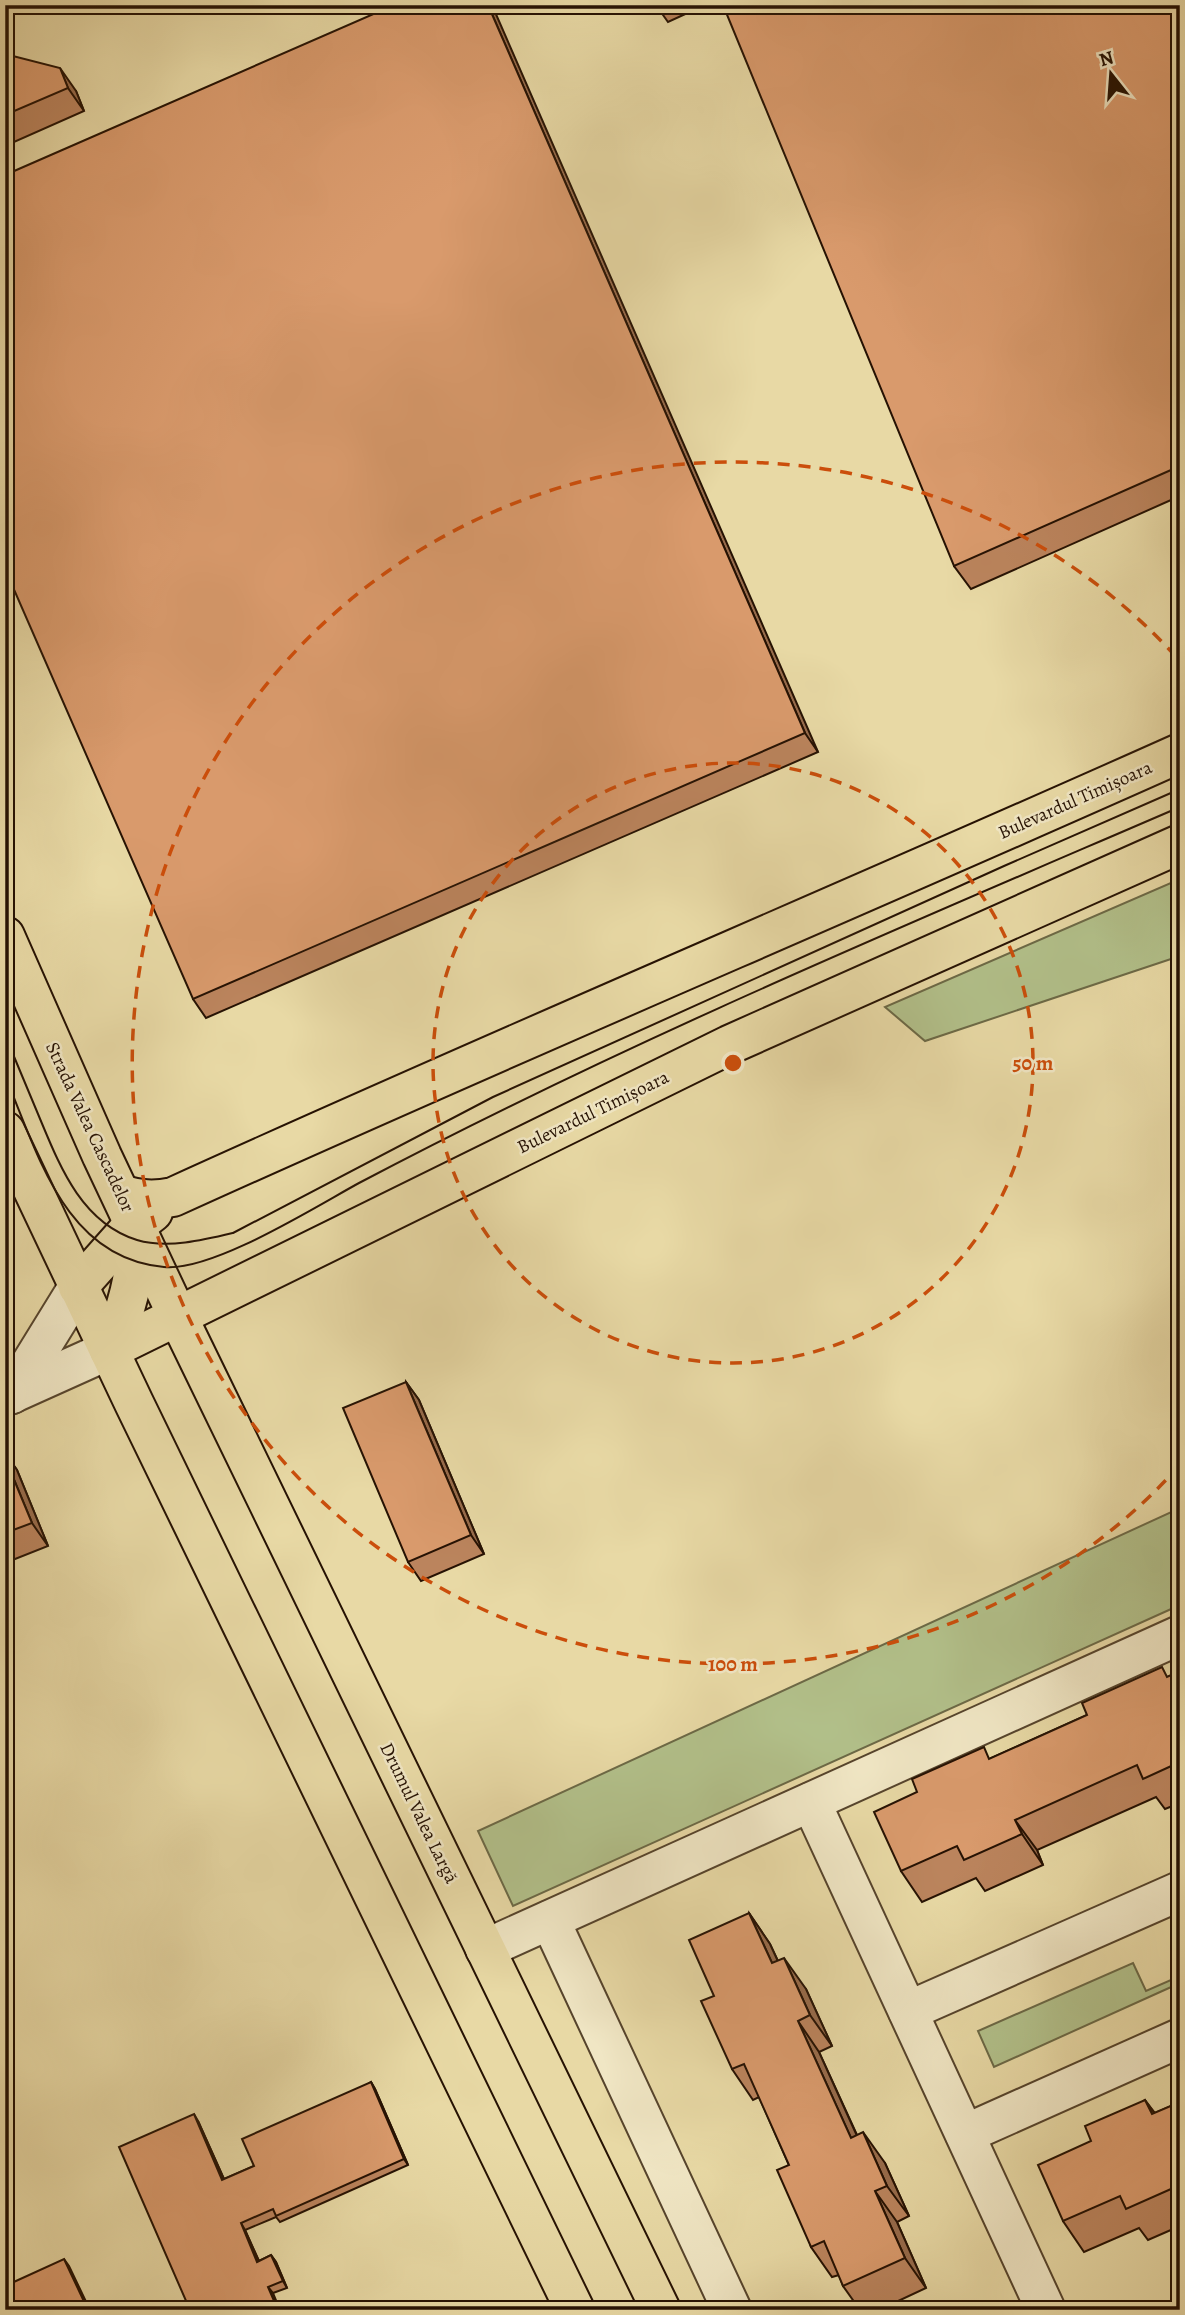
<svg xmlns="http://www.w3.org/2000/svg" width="1185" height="2315" viewBox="0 0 1185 2315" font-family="Alegreya,serif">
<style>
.green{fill:#b2c08a;stroke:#6c6946;stroke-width:2}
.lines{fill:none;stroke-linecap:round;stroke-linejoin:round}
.minor-casing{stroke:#56442c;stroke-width:42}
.major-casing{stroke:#261203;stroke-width:42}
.minor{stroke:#f0e6c4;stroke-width:38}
.major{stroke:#e8d9a5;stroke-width:38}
.tram{stroke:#261203;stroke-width:2}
.wall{fill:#bb845d;stroke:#261203;stroke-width:2}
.shaded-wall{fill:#986c4c;stroke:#261203;stroke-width:2}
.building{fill:#d99a6c;stroke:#261203;stroke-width:2}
.ring{fill:none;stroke:#cb4e0b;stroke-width:3.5;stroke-dasharray:12 9}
.labels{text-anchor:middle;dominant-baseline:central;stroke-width:5;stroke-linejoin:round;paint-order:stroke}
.street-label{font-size:19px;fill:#261203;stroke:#f0e6c4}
.centre{fill:#cb4e0b;stroke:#f0e6c4;stroke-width:3.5}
.ring-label{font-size:21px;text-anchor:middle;font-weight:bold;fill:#cb4e0b;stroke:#f0e6c4;stroke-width:5;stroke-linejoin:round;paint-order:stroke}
</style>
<rect width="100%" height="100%" fill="#e8d9a5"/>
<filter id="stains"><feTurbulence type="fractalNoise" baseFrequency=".00286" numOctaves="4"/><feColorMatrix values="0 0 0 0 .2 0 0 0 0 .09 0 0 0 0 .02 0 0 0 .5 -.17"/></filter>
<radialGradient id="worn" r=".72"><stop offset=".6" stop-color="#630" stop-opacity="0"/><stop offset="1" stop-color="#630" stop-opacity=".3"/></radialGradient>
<!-- green -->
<g class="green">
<path d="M 1180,879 L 1180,956 L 925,1041 L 885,1007 Z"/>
<path d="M 1180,1508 L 1180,1605 L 513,1906 L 478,1831 Z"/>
<path d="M 1133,1963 L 1146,1991 L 1180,1976 L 1180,1983 L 994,2067 L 978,2031 Z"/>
</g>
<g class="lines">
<defs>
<g id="minor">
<path d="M 12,1394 L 78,1287"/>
<path d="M 9,1395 L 109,1350"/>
<path d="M 811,1802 L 1046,2310"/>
<path d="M 550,1920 L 732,2310"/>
<path d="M 485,1949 L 1180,1635"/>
<path d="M 908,2011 L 1180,1891"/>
<path d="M 965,2134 L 1180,2038"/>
</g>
<g id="major">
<path d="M 5,936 L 102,1156 L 178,1317 L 661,2310"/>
<path d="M 5,1131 L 134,1403 L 575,2310"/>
<path d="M 121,1194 C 139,1200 154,1201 173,1197 C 507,1045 845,903 1180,753"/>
<path d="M 78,1287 L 125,1234 L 153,1212"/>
<path d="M 109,1350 L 729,1045 L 1180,844"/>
<path d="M 109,1350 C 126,1312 138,1273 135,1231"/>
</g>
</defs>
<!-- minor casing -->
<use href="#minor" class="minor-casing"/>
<!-- major casing -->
<use href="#major" class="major-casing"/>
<!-- minor -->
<use href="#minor" class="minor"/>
<!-- major -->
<use href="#major" class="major"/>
<!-- tram -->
<g class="tram">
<path d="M 5,1035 C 16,1061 27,1088 38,1114 C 59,1164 80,1222 137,1240 C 167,1249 204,1240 233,1233 L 493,1097 L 1004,866 L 1180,789"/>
<path d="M 5,1076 C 38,1153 64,1258 164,1267 C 212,1272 315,1207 359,1183 C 626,1042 904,926 1180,807"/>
</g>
</g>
<!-- wall -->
<g class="wall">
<path d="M 394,5 L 818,752 L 206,1018 L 193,999 Z"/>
<path d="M 656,5 L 705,5 L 668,22 Z"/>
<path d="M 1180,5 L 1180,496 L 971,589 L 954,566 Z"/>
<path d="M 5,54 L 76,91 L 84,111 L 5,146 Z"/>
<path d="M 406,1382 L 419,1400 L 484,1554 L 421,1581 L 408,1562 Z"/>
<path d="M 5,1453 L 17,1470 L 48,1546 L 5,1563 Z"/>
<path d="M 1180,1671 L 1180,1803 L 1165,1809 L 1156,1797 L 1037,1850 L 1043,1865 L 985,1891 L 976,1878 L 922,1902 L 901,1871 L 991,1758 L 1087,1715 Z"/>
<path d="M 749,1913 L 770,1944 L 778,1961 L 806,1989 L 832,2046 L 819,2052 L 857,2135 L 885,2163 L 909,2216 L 897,2222 L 926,2288 L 879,2310 L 860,2310 L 843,2286 L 839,2275 L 832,2277 L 811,2247 L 789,2165 L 759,2097 L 753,2100 L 732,2069 Z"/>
<path d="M 371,2082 L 375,2089 L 408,2165 L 280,2222 L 276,2217 L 245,2230 L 259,2261 L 271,2255 L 276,2262 L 287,2288 L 273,2293 L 190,2310 L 198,2121 L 224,2179 L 254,2166 Z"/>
<path d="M 1145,2100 L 1155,2113 L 1180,2102 L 1180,2226 L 1148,2240 L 1139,2228 L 1084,2252 L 1063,2221 L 1091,2141 Z"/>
</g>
<!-- shaded-wall -->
<g class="shaded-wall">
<path d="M 488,5 L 492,5 L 818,752 L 805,733 Z"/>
<path d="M 60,68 L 76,91 L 84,111 L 68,88 Z"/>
<path d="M 406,1382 L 419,1400 L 484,1554 L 471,1535 Z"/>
<path d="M 5,1453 L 17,1470 L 48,1546 L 32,1523 L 5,1458 Z"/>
<path d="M 1015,1820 L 1037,1850 L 1043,1865 L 1022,1834 Z"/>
<path d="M 749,1913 L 770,1944 L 793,1994 L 772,1963 Z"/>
<path d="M 784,1958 L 806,1989 L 832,2046 L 810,2015 Z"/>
<path d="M 798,2021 L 819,2052 L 872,2169 L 851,2138 Z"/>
<path d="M 371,2082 L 375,2089 L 408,2165 L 404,2159 Z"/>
<path d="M 1145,2100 L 1167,2131 L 1152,2114 Z"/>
<path d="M 194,2114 L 198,2121 L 227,2186 L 222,2180 Z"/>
<path d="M 863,2132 L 885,2163 L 909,2216 L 887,2186 Z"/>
<path d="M 875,2191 L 897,2222 L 926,2288 L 905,2258 Z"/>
<path d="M 241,2223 L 245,2230 L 262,2268 L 257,2262 Z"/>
<path d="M 271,2255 L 276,2262 L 287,2288 L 283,2281 Z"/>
<path d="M 64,2259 L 69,2266 L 90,2310 L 88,2310 Z"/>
<path d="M 268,2287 L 273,2293 L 280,2310 L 278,2310 Z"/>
</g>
<!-- building -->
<g class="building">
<path d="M 394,5 L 488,5 L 805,733 L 193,999 L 5,569 L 5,175 Z"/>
<path d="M 723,5 L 1180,5 L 1180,466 L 954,566 Z"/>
<path d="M 5,54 L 60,68 L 68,88 L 5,115 Z"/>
<path d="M 406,1382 L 471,1535 L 408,1562 L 343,1408 Z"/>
<path d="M 5,1458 L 32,1523 L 5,1533 Z"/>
<path d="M 1162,1667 L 1167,1677 L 1180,1671 L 1180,1762 L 1143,1779 L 1137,1765 L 1015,1820 L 1022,1834 L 964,1860 L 957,1846 L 901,1871 L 874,1812 L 917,1792 L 912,1779 L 984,1747 L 989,1759 L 1087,1715 L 1082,1703 Z"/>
<path d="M 749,1913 L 772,1963 L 784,1958 L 810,2015 L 798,2021 L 851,2138 L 863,2132 L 887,2186 L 875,2191 L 905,2258 L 843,2286 L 824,2241 L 811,2247 L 777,2170 L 789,2165 L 744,2064 L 732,2069 L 701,2001 L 714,1996 L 689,1940 Z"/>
<path d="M 371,2082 L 404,2159 L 276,2216 L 273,2209 L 241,2223 L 257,2262 L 271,2255 L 283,2281 L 268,2287 L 278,2310 L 190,2310 L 119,2147 L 194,2114 L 222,2180 L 254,2166 L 242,2139 Z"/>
<path d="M 1145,2100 L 1152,2114 L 1180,2102 L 1180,2185 L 1126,2209 L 1120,2196 L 1063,2221 L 1038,2165 L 1091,2141 L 1085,2126 Z"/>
<path d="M 64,2259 L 88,2310 L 12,2310 L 5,2296 L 5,2286 Z"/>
</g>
<!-- distance rings -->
<g class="ring">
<circle cx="733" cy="1063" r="300"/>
<path d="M1180 1465A601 601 0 1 1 1180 661"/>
</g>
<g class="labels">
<!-- street labels -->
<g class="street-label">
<text transform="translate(1075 800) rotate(-24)">Bulevardul Timișoara</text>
<text transform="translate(593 1112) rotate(-26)">Bulevardul Timișoara</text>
<text transform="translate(90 1127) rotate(65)">Strada Valea Cascadelor</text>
<text transform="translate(419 1813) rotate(64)">Drumul Valea Largă</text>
</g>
</g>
<circle cx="733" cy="1063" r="10" class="centre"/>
<g class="ring-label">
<text x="1033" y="1070">50 m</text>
<text x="733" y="1671">100 m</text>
</g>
<!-- margin -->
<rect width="1185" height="2315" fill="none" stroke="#e8d9a5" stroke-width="28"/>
<rect x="7" y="7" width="1171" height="2301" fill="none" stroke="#261203" stroke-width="3.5"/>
<rect x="14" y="14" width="1157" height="2287" fill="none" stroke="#261203" stroke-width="2"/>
<!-- north arrow -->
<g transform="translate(1111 74) rotate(343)" stroke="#f0e6c4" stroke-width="5" paint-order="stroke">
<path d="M0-5L12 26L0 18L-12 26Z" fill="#261203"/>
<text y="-10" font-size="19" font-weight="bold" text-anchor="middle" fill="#261203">N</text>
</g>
<rect width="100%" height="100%" filter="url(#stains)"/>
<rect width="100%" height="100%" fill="url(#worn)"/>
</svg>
